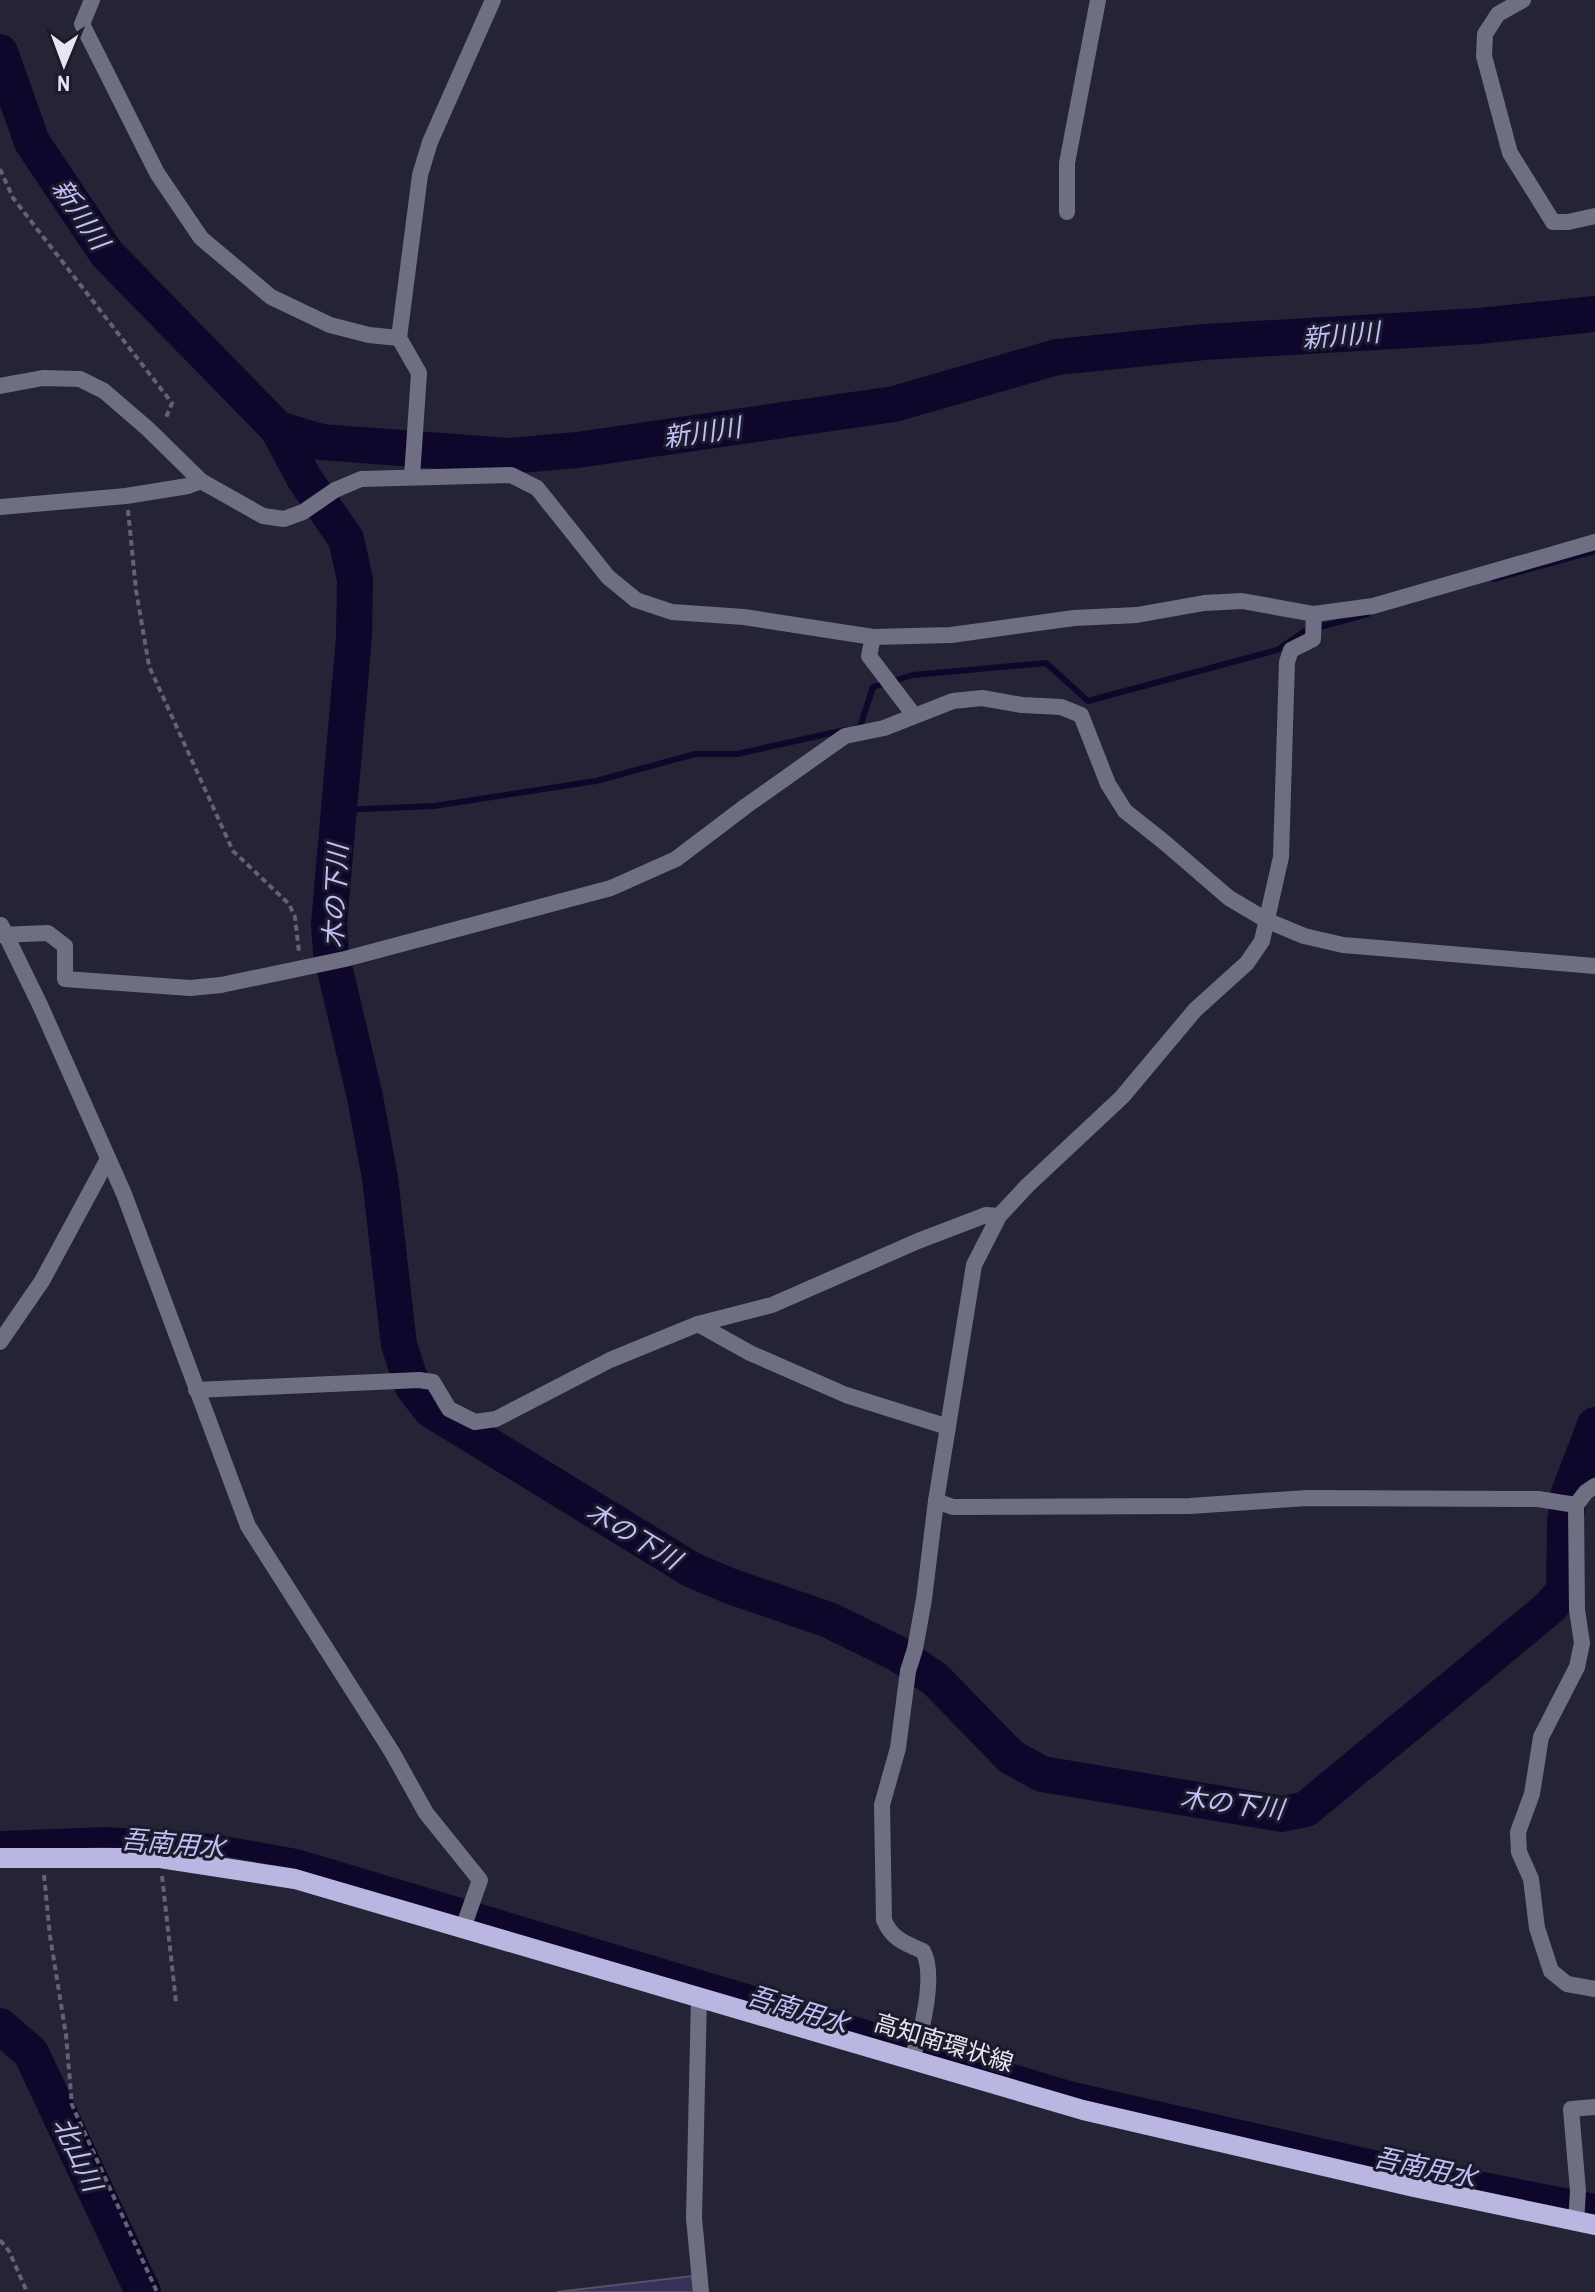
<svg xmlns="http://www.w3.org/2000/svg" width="1595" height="2292" viewBox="0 0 1595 2292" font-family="'Archivo Narrow','Noto Sans JP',sans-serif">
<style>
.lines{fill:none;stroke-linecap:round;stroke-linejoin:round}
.stream{stroke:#0f072b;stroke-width:6}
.canal{stroke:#0f072b;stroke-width:20}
.river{stroke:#0f072b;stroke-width:36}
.building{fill:#36325a;stroke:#545367;stroke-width:2}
.path{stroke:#636272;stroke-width:4;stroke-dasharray:6 4;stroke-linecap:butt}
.minor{stroke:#6f6f83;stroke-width:16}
.primary{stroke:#b9b7e1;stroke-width:20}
.labels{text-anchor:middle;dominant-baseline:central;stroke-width:6;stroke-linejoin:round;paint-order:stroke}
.street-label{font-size:24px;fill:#e6e6f2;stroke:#1c1b2c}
.water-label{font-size:26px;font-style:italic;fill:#c1bff8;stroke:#1c1b2c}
</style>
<rect width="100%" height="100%" fill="#252436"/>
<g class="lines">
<!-- stream -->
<g class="stream">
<path d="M 1494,579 L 1595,551"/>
<path d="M 856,728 L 860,727 L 873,687 L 913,675 L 1046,663 L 1088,701 L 1277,650 L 1305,631 L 1368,614"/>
<path d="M 339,810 L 434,806 L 596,781 L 695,754 L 737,754 L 845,730"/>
</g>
<!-- canal -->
<path class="canal" d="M 0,1841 L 105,1837 L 213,1844 L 297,1859 L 1073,2092 L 1391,2164 L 1595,2204"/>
<!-- river -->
<g class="river">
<path d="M 0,52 L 32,142 L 107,254 L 278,429 L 321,442 L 508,456 L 577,450 L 894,404 L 1057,357 L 1204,342 L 1479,326 L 1595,314"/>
<path d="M 278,429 L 304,478 L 346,539 L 355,580 L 354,637 L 329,924 L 331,953 L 365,1097 L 380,1178 L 399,1345 L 413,1387 L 431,1410 L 692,1570 L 730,1586 L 829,1620 L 898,1654 L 935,1679 L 1011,1757 L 1042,1774 L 1282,1814 L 1306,1809 L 1549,1608 L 1564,1591 L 1565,1523 L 1569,1493 L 1595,1425"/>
<path d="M 0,2026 L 31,2053 L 143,2292"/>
</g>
</g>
<!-- building -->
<path class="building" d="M 692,2276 L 694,2292 L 557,2292 Z"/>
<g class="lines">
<!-- path -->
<g class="path">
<path d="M 0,169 L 13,198 L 172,403 L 165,420"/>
<path d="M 128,510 L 136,590 L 149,666 L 233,851 L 289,904 L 295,917 L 299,952"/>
<path d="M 44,1875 L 50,1936 L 66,2035 L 72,2105 L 157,2292"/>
<path d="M 162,1876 L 176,2002"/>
<path d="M 0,2240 L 9,2251 L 27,2292"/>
</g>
<!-- minor -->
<g class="minor">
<path d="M 92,0 L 82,24 L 157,173 L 201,238 L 271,297 L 330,325 L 369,335 L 399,338"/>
<path d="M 1523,0 L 1498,14 L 1485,34 L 1484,56 L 1510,153 L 1553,222 L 1568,222 L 1595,216"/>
<path d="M 1067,212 L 1067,163 L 1098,0"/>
<path d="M 0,386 L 43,378 L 80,379 L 104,391 L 148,429 L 201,481 L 263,516 L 284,519 L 303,512 L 335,490 L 361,479 L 511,475 L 537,488 L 608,577 L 636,600 L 672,612 L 744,617 L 873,637 L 951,635 L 1074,618 L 1137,615 L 1204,603 L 1242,601 L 1314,614 L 1373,606 L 1595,542"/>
<path d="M 412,477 L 419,373 L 399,338 L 420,175 L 430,142 L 493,0"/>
<path d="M 0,507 L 126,496 L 188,486 L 201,481"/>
<path d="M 873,637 L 869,656 L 913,714"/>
<path d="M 1,925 L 40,1005 L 124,1194 L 248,1526 L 392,1752 L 426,1813 L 480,1880 L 463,1928"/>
<path d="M 0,935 L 48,933 L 65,946 L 65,979 L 190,988 L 221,985 L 345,959 L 611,888 L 676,859 L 746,806 L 845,736 L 884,728 L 953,701 L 982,698 L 1022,705 L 1061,707 L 1081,715 L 1108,784 L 1125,811 L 1164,842 L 1229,898 L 1268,921 L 1304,936 L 1343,945 L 1595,966"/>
<path d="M 698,1324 L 772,1305 L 918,1241 L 986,1215 L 999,1216"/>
<path d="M 0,1342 L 42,1281 L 108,1159"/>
<path d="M 196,1390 L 419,1380 L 433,1382 L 449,1409 L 475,1422 L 496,1419 L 610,1360 L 698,1324 L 750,1353 L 846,1395 L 948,1427"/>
<path d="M 1595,1486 L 1586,1492 L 1576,1505 L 1577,1610 L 1582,1643 L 1577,1667 L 1541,1737 L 1532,1794 L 1518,1832 L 1519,1852 L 1531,1879 L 1537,1928 L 1551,1971 L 1567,1984 L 1595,1989"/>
<path d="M 936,1501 L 953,1507 L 1190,1506 L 1307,1498 L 1538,1499 L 1576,1505"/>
<path d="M 699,1996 L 694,2218 L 701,2292"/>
<path d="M 911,2059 C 922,2035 936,1975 923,1951 C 904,1943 892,1939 884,1920 L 882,1805 L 898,1748 L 908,1671 L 915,1649 L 924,1599 L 936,1501 L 974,1265 L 999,1216 L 1028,1185 L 1122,1097 L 1195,1010 L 1247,963 L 1262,941 L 1281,857 L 1287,662 L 1291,650 L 1313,639 L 1314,614"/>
<path d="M 1576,2222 L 1578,2191 L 1571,2109 L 1595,2107"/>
</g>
<!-- primary -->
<path class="primary" d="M 0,1858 L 160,1858 L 295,1879 L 1083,2110 L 1414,2187 L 1595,2225"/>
</g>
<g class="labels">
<!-- street labels -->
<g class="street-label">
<text transform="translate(944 2042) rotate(17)">高知南環状線</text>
</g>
<!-- water labels -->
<g class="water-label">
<text transform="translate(81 214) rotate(56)">新川川</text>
<text transform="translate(1341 335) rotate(-5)">新川川</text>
<text transform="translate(702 432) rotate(-8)">新川川</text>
<text transform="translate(335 896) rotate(-87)">木の下川</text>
<text transform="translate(634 1535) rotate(31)">木の下川</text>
<text transform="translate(1232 1803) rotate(7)">木の下川</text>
<text transform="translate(173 1843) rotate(5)">吾南用水</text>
<text transform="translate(798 2009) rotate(17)">吾南用水</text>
<text transform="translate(78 2154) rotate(65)">北山川</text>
<text transform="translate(1425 2167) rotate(12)">吾南用水</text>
</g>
</g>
<!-- north arrow -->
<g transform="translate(64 64) rotate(181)" stroke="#1c1b2c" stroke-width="6" paint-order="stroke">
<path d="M0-6L14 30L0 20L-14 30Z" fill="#e6e6f2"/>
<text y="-12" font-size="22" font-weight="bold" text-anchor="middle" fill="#e6e6f2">N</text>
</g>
</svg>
